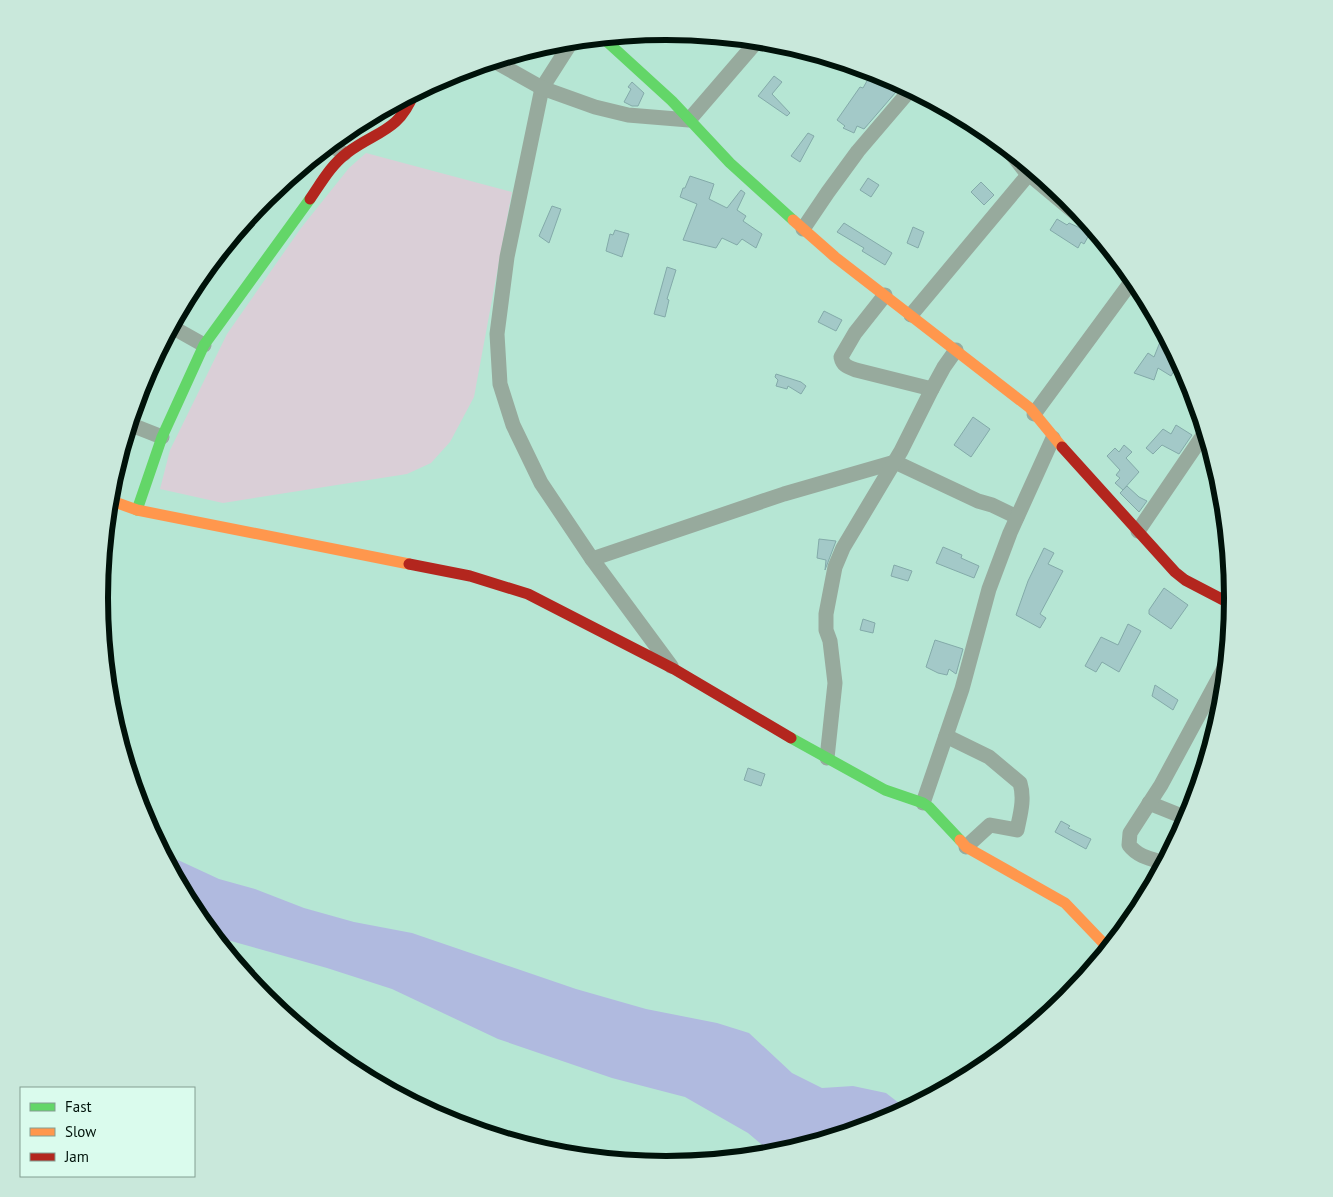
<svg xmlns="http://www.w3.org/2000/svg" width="1333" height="1197" viewBox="0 0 1333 1197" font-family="'PT Sans',sans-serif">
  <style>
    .green { fill: #dacfd7 }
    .water { fill: #b0badf }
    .building { fill: #a3c9c8; stroke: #83aaa9 }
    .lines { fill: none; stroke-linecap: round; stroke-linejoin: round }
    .street { stroke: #97aa9d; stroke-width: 15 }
    .fast { stroke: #63d668; stroke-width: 11 }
    .slow { stroke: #ff974d; stroke-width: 11 }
    .jam { stroke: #b3261e; stroke-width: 11 }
    .rim { fill: none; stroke: #00120a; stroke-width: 6 }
  </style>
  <rect width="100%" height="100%" fill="#b6e6d4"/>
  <path class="green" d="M366 153 512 192 474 397 450 442 431 463 407 474 223 503 160 489 170 450 227 334 301 228 349 168Z"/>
  <path class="water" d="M165 857 178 860 219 879 255 889 304 908 354 922 412 933 576 989 646 1009 717 1023 749 1033 792 1073 822 1088 853 1086 886 1093 908 1110 883 1123 774 1155 748 1133 685 1097 612 1078 498 1039 392 989 327 968 213 936 195 913Z"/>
  <g class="building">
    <path d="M872 72 887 81 889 77 902 85 864 129 857 126 854 133 843 128 845 126 837 120 860 87 863 88Z"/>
    <path d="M774 76 782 82 772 94 790 113 787 116 758 96Z"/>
    <path d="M632 82 644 93 638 106H632L624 102 631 89 628 87Z"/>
    <path d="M808 133 814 136 800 162 791 156Z"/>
    <path d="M690 176 714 184 709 199 727 208 741 190 745 193 737 210 746 216 743 221 762 234 756 248 742 239 737 245 722 238 716 248 683 240 697 204 680 197 683 188H685Z"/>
    <path d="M868 178 879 185 871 197 860 190Z"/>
    <path d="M981 182 994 195 984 205 971 192Z"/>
    <path d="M552 206 561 209 549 243 539 236Z"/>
    <path d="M1057 219 1067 225 1069 223 1078 227 1089 235 1084 244 1081 242 1078 248 1050 230Z"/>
    <path d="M844 223 892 253 885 265 862 251 864 248 837 232Z"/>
    <path d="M913 227 924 232 918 248 907 243Z"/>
    <path d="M615 230 629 234 622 257 606 251 610 234 613 235Z"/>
    <path d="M667 267 676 270 667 299 669 300 665 317 654 314Z"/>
    <path d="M824 311 842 320 836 331 818 322Z"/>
    <path d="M1164 332 1172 346 1167 358 1178 364 1171 376 1158 368 1154 380 1134 373 1148 353 1154 357Z"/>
    <path d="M776 374 801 382 806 386 801 394 788 386 787 389 776 386 778 380 775 377Z"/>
    <path d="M973 417 990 429 971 457 954 445Z"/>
    <path d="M1176 425 1192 435 1179 454 1162 445 1153 454 1146 448 1163 429 1171 434Z"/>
    <path d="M1124 445 1132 452 1126 458 1139 472 1123 490 1115 483 1120 478 1116 475 1120 470 1107 456 1115 448 1119 452Z"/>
    <path d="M1127 486 1139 497 1147 501 1139 512 1120 493Z"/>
    <path d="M819 539 836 541 825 570 826 560 817 558Z"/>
    <path d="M943 547 962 555 961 558 979 566 974 578 936 563Z"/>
    <path d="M1044 548 1054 553 1048 564 1063 571 1040 614 1046 618 1040 628 1016 615 1028 581Z"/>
    <path d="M894 565 912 571 908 581 891 576Z"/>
    <path d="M1164 588 1188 605 1171 629 1149 614V610Z"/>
    <path d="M863 619 875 623 873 633 860 630Z"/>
    <path d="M1128 624 1141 631 1119 672 1102 662 1096 672 1085 666 1101 637 1118 645Z"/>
    <path d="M935 640 963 649 956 674 949 669 947 675 938 673 926 667Z"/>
    <path d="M1155 685 1178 700 1173 710 1152 696Z"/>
    <path d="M748 768 765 774 761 786 744 780Z"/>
    <path d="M1061 821 1070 826 1068 828 1091 839 1086 849 1055 832Z"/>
  </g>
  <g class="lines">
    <g class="street">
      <path d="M572 41 542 88 507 257 497 334 500 384 513 425 541 483 592 559 671 666"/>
      <path d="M494 61 542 88 595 107 628 115 689 120 758 40"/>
      <path d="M330 144 344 154"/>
      <path d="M1007 148 1025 171 1091 226"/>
      <path d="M803 229 828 192 858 151 911 89"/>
      <path d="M885 295 855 333 841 357C843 366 848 367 856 370L932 389"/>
      <path d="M911 315 1033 169"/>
      <path d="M172 327 204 345"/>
      <path d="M1034 414 1134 278"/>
      <path d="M129 424 162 437"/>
      <path d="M1138 531 1206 431"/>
      <path d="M592 559 784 494 895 462 978 501 992 505 1017 517"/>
      <path d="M946 736 989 757 1020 783C1025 799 1020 815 1017 830L990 825 966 847"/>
      <path d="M827 758 835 683 830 641 826 630V614L835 567 843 548 901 451 932 389 944 367 956 350"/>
      <path d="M923 803 962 689 989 589 1010 533 1053 438"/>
      <path d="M1149 803 1189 819"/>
      <path d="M1165 863C1152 859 1138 857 1129 845L1130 833 1161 785 1228 661"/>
    </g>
    <g class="fast">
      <path d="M603 38 672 101 730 163 793 220"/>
      <path d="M137 510 162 437 204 345 310 199"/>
      <path d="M791 738 885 790 923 803 929 807 960 840"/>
    </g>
    <g class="slow">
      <path d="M793 220 835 257 1030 408 1062 447"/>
      <path d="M109 500 137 510 409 564"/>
      <path d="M960 840 966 847 1065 903 1109 949"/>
    </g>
    <g class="jam">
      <path d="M310 199C321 183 331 165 347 153 376 131 399 132 414 93"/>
      <path d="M1062 447 1175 572 1185 580 1233 605"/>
      <path d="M409 564 470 576 528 594 674 669 791 738"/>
    </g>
  </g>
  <path d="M0 0H1333V1197H0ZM108 598a558 558 0 1 1 1116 0a558 558 0 1 1-1116 0Z" fill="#c9e8db" fill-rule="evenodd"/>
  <path class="rim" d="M108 598a558 558 0 1 1 1116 0a558 558 0 1 1-1116 0Z"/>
  <rect x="20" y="1087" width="175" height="90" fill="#dafbed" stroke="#839e92"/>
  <rect x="30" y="1103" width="25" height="8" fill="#63d668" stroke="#839e92"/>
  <text x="65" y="1112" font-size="15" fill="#00120a">Fast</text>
  <rect x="30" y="1128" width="25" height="8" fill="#ff974d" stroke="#839e92"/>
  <text x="65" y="1137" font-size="15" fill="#00120a">Slow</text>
  <rect x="30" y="1153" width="25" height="8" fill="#b3261e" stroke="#839e92"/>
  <text x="65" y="1162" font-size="15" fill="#00120a">Jam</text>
</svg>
